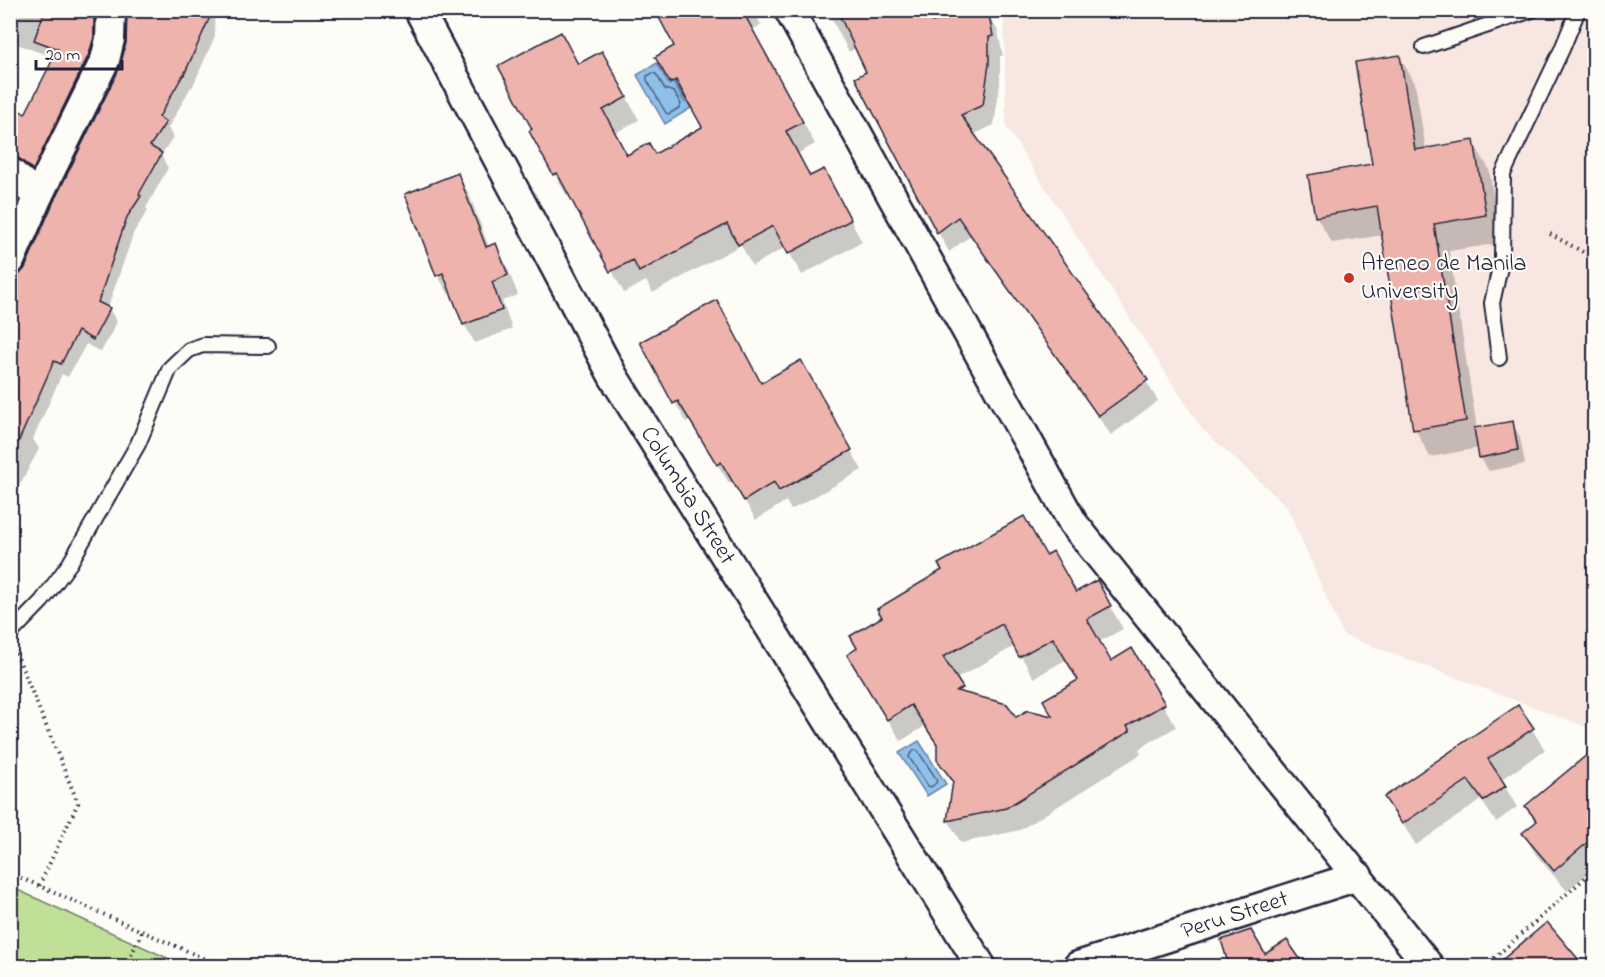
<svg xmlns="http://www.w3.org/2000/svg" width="1605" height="977" viewBox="0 0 1605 977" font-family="'Indie Flower',sans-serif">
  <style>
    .built { fill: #f8e6e0 }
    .green { fill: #c0e098; stroke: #71816a; stroke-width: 1.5 }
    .water { fill: #8fc0ea; stroke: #6381a4; stroke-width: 1.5 }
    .shadow { fill: #0003; fill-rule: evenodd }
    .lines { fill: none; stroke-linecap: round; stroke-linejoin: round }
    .shore { stroke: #4e6181; stroke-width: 1.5 }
    .building { fill: #eeb3ac; stroke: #22223b; stroke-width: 1.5; fill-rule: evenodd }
    .lane-casing { stroke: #22223b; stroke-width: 18 }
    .street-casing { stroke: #22223b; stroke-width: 33 }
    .path { stroke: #22223b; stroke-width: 4; stroke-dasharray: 1.5 4.5; stroke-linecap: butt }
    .lane { stroke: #fdfcf7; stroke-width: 14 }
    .street { stroke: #fdfcf7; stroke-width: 28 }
    .poi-dot { fill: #c8321e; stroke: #fdfcf7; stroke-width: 2 }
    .labels { text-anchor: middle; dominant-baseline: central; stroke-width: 4.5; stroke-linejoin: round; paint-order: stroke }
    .poi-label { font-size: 24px; fill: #22223b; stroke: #fdfcf7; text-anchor: start }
    .street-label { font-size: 24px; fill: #22223b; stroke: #fdfcf7 }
  </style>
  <rect width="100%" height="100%" fill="#fdfcf7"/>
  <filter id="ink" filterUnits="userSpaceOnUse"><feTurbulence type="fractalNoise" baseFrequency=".0167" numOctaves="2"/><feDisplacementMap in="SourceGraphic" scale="12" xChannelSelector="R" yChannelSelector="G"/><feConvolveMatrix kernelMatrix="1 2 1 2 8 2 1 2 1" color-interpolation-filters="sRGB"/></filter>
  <g filter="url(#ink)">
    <path class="built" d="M1000 11H1594V730L1343 635 1286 505 1202 429 1006 127 1004 22Z"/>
    <path class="green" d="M11 887 185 966H11Z"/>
    <g class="water">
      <path d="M657 63 669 85 675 82 691 108 665 124 637 75Z"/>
      <path d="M919 741 946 784 927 796 899 753Z"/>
    </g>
    <g class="shadow">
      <path d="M10 10H102L101 51 41 182 10 171V106L25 116 55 58 17 44 10 54Z"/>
      <path d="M212 10 214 14 215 36 192 88 191 87 168 128 173 137 161 155 168 168 146 208 148 210 134 232 108 307 117 322 101 352 86 344 68 377 62 374 33 439 39 449 10 503V337L21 275Z"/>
      <path d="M657 10H754L761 25 752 30 815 144 797 154 810 177 836 192 862 242 802 275 786 247 752 266 741 245 653 293 646 281 624 293 570 194 567 196 531 131 578 65 614 74 639 120 615 133 628 157 654 156 704 127 689 101 684 104 657 57 676 47Z"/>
      <path d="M827 10H927L933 23 986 11 998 31 1003 56H1000V85L994 125 973 135 1146 381 1158 401 1111 435 970 236 949 252 938 232 856 48 849 52Z"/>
      <path d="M1399 56 1415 83 1426 150 1473 142 1489 169 1501 243 1449 251 1477 429 1512 423 1520 437 1525 464 1489 471 1480 457 1479 448 1430 457 1415 429 1383 235 1332 243 1316 216 1374 165Z"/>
      <path d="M458 175 469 194 489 247 495 245 506 264 518 295 502 301 512 329 475 343 464 324 453 293 449 295 438 276 407 195Z"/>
      <path d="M10 196 17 202 25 215 10 249Z"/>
      <path d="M642 342 761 384 800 362 862 470 791 510 786 501 756 520 733 481 729 483 690 420 686 422Z"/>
      <path d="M1046 557 1076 594 1096 582 1123 629 1099 642 1111 663 1131 650 1176 727 1139 749 1141 754 1020 830 961 843 948 820 954 786 939 760 938 747 925 726 901 741 862 677ZM1015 646 1034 678 1067 659 1080 680 1055 718 1015 719 965 695 956 679Z"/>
      <path d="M1518 707 1545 750 1501 780 1517 807 1496 822 1481 800 1416 845 1386 797Z"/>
      <path d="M1594 751V868L1567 891 1536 855 1524 834 1537 823 1527 807Z"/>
      <path d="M1287 942 1303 966H1219L1229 960 1265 956Z"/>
      <path d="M1576 959 1580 966H1508L1504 960Z"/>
    </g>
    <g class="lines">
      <g class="shore">
        <path d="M653 73 656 74 665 89 674 92 681 104 680 107 669 114 666 113 647 80V76Z"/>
        <path d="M915 750 918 751 937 780 936 783 931 787 928 786 909 757 910 754Z"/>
      </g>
    </g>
    <g class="building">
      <path d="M45 10H94V37L89 54 33 170 20 159 10 156V104L25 114 58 49 34 40Z"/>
      <path d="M127 10H213L184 75H183L159 117 166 122 150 146 162 153 139 194 141 196 127 217 98 302 110 308 93 340 78 331 61 364 54 361 10 461V277L19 275 25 268 53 203 120 67 126 43Z"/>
      <path d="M655 10H742L803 122 786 131 810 176 824 169 851 220 788 254 773 226 738 245 727 224 639 272 633 260 610 272 557 173 553 175 529 131 532 129 498 66 561 32 578 64 602 51 627 97 603 110 627 155 649 143 655 154 702 127 676 80 670 83 655 57 674 46Z"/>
      <path d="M837 10H926L932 22 988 10 993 36 989 37V64L983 105 961 115 1148 380 1098 416 958 217 937 233 855 78 866 72Z"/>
      <path d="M1400 55 1415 150 1474 140 1486 215 1434 224 1466 421 1413 430 1377 206 1315 217 1308 175 1372 164 1355 62Z"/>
      <path d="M458 173 486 247 496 243 508 275 492 282 502 310 463 325 443 273 436 276 405 194Z"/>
      <path d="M717 300 761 383 801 360 852 450 779 491 774 482 744 501 721 462 717 465 678 401 673 404 640 342Z"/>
      <path d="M1513 421 1518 450 1479 458 1474 428Z"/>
      <path d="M1024 516 1046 555 1053 551 1076 592 1097 580 1111 606 1087 619 1111 661 1132 648 1165 704 1127 726 1130 731 1006 808 947 821 953 781 937 760V744L911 705 887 720 847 655 857 648 850 636 882 617 877 609 942 570 938 564ZM1002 624 1019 657 1053 638 1078 680 1043 700 1052 716 1028 710 1016 717 1007 704 957 691 963 688 943 657Z"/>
      <path d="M1518 705 1534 728 1488 759 1506 786 1483 801 1468 780 1402 824 1384 797Z"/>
      <path d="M1594 749V837L1554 871 1522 833 1537 821 1525 806Z"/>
      <path d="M1547 922 1584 966H1495Z"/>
      <path d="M1251 930 1265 954 1287 940 1305 966H1229L1221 940Z"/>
    </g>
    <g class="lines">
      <defs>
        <g id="lane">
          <path d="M1424 47 1532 10"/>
          <path d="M1499 358 1492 303 1502 258 1503 174 1562 49 1578 10"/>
          <path d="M10 634 42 601 70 563 138 444 170 368 189 350 203 345 268 346"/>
        </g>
        <g id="street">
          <path d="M419 10 613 376 981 966"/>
          <path d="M789 10 1073 523 1429 966"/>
          <path d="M10 172 38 196"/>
          <path d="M10 261 38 196 105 60 110 39 111 10"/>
          <path d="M1078 966 1358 876"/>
        </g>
      </defs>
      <use href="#lane" class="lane-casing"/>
      <use href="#street" class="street-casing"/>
      <g class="path">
        <path d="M1550 234 1594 258"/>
        <path d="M16 653 78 803 39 886"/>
        <path d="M10 873 221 966"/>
        <path d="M126 966 142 932"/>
        <path d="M1485 966 1594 870"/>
      </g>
      <use href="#lane" class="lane"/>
      <use href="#street" class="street"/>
    </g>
  </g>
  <circle class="poi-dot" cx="1349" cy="278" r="6"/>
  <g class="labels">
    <g class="poi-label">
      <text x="1361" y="264">Ateneo de Manila<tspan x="1361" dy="28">University</tspan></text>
    </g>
    <g class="street-label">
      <text transform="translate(687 496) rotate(58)">Columbia Street</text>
      <text transform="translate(1235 916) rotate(-18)">Peru Street</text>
    </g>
  </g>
  <rect width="1605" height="977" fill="none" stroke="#fdfcf7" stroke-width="36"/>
  <rect x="18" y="18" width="1569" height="941" fill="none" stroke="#22223b" stroke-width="2" filter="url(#ink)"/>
  <path d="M36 60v9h86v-9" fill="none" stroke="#22223b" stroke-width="3"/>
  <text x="45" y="60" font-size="18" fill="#22223b" stroke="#fdfcf7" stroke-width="4.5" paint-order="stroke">20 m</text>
</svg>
